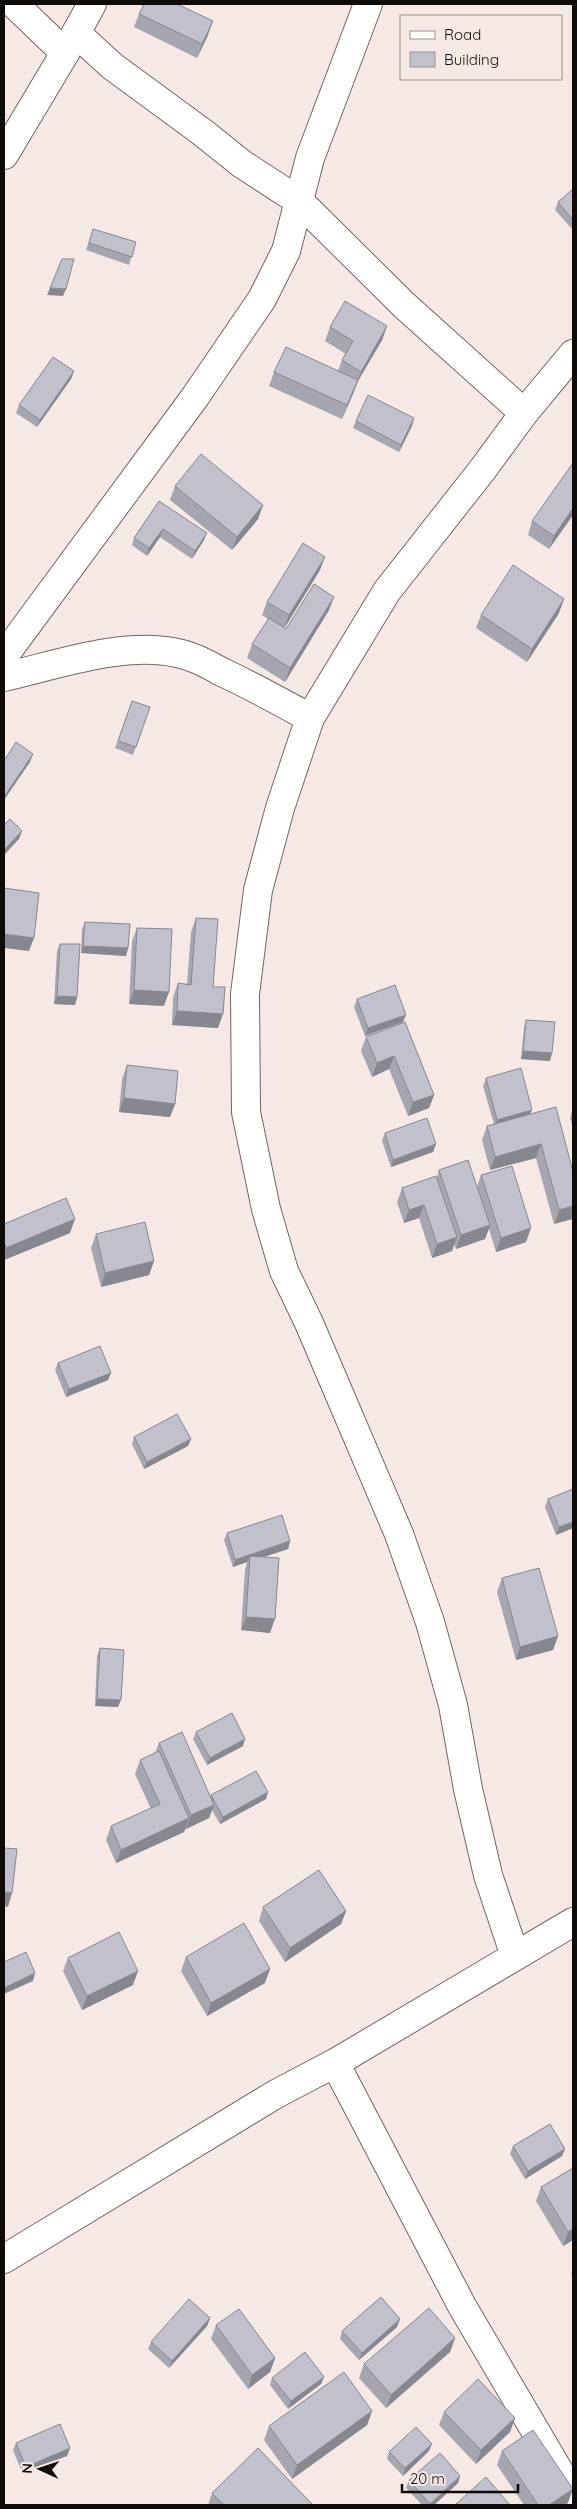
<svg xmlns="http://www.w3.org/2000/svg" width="577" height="2509" viewBox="0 0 577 2509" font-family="Quicksand,sans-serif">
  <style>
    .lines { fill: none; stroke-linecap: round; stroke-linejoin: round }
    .minor-casing { stroke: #716662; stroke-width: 30 }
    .major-casing { stroke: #716662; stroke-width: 30 }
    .minor { stroke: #fff; stroke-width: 28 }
    .major { stroke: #fff; stroke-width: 28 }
    .wall { fill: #a5a6af }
    .shaded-wall { fill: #86878f }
    .building { fill: #c0c1cc; stroke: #86878f }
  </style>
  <rect width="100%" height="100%" fill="#f6e9e5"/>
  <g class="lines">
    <defs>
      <g id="minor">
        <path d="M14 4 65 53"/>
        <path d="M76 33 112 66 202 132 242 164 299 201 404 305 524 413"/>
        <path d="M4 155 65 53 92 4"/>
        <path d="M4 656 195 397 262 299 286 251 310 158 368 4"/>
        <path d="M4 677C56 665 124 641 177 653 193 656 207 664 222 672 252 686 281 702 310 718"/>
        <path d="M515 1956 488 1875 468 1789 453 1705 430 1622 399 1534 309 1323 284 1271 266 1209 246 1112 245 994 258 890 280 808 310 718 387 591 483 469 524 413 573 354"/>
        <path d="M335 2063 462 2306 573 2495"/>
      </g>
      <path id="major" d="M4 2259 276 2094 335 2063 573 1922"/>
    </defs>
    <use href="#minor" class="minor-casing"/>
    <use href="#major" class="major-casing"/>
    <use href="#minor" class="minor"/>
    <use href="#major" class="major"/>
  </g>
  <g class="wall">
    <path d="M139 14 208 35 197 58 134 27Z"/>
    <path d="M573 189V230L555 210 558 202Z"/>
    <path d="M93 229 136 242 129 265 86 250Z"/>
    <path d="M387 326 382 340 358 381 353 394 342 419 269 386 274 372 338 371 342 360 346 354 325 341 330 327Z"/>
    <path d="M74 371 71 379 37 427 16 413 19 405Z"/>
    <path d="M356 421 412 426 399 452 353 428Z"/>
    <path d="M175 486 263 505 258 519 232 550 170 500Z"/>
    <path d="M159 501 204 540 192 559 160 537 147 556 132 545 134 538Z"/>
    <path d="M573 515 549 549 528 535 532 521Z"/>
    <path d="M320 570 284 628 286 629 329 610 285 682 247 658 252 644 268 619 262 615 267 602Z"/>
    <path d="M559 613 527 662 476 628 481 615Z"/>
    <path d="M132 701 150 707 133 755 115 748Z"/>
    <path d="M196 918 213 987 218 1028 172 1025 173 997 178 983 187 984 191 932Z"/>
    <path d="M85 922 128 948 126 956 81 953 82 929Z"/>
    <path d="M137 928 164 1006 129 1004 132 941Z"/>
    <path d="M60 944 77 997 75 1005 54 1004 57 951Z"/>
    <path d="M357 999 403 1022 365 1036 354 1007Z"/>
    <path d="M526 1020 550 1061 521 1059 524 1028Z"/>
    <path d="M405 1022 434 1095 429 1108 408 1116 389 1069 372 1077 361 1051 366 1037Z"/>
    <path d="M127 1065 175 1104 170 1117 119 1112 122 1079Z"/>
    <path d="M486 1078 530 1114 573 1172 554 1224 536 1158 490 1170 482 1140 487 1126 494 1124 483 1086Z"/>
    <path d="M573 1108V1128L570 1118Z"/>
    <path d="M385 1133 436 1144 433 1152 391 1167 382 1141Z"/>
    <path d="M439 1170 477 1187 481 1175 526 1242 496 1252 489 1229 485 1239 456 1249 454 1244 452 1251 432 1258 419 1218 404 1223 397 1202 402 1188 437 1177Z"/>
    <path d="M4 1224 70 1233 4 1260Z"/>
    <path d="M96 1234 154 1261 149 1275 101 1287 91 1248Z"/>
    <path d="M58 1363 108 1380 66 1397 55 1370Z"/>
    <path d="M134 1437 191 1439 188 1446 144 1469 132 1444Z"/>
    <path d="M573 1489V1528L556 1535 545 1507 548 1499Z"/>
    <path d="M227 1533 290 1541 288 1549 263 1557 270 1633 241 1630 245 1570 247 1562 233 1567 224 1540Z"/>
    <path d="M502 1578 558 1636 553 1650 516 1660 497 1592Z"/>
    <path d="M100 1648 118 1707 95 1706 97 1656Z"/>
    <path d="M196 1732 243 1746 207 1765 193 1739Z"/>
    <path d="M159 1743 211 1797V1795L266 1799 220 1824 212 1810 209 1818 186 1829V1828L184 1832 116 1863 106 1840 111 1826 151 1809 135 1774 140 1760 155 1753Z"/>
    <path d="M263 1907 346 1911 341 1924 285 1962 259 1921Z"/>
    <path d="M186 1957 265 1983 207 2016 181 1971Z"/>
    <path d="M68 1958 133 1985 82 2010 63 1971Z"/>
    <path d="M513 2146 562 2156 525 2179 510 2154Z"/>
    <path d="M573 2168V2240L563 2246 536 2201 541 2187Z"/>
    <path d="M573 2267V2276L571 2274Z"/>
    <path d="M210 2318 207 2326 169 2368 148 2349 151 2342Z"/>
    <path d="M216 2325 275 2358 270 2372 248 2389 211 2339Z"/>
    <path d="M397 2327 359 2360 340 2339 342 2331Z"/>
    <path d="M455 2338 450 2352 386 2408 359 2378 364 2364Z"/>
    <path d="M324 2377 321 2384 288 2409 270 2385 272 2378Z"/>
    <path d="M372 2411 367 2425 292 2479 264 2440 269 2426Z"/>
    <path d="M444 2412 515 2418 510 2432 476 2464 439 2425Z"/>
    <path d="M16 2443 70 2448 67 2456 23 2474 13 2450Z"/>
    <path d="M429 2451 403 2476 387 2459 389 2452Z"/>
    <path d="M502 2451 568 2503 564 2505H524L497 2465Z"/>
    <path d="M460 2476 458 2483 434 2505H422L406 2488 409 2480Z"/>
    <path d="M212 2493 313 2505H208Z"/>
  </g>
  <g class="shaded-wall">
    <path d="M213 21 208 35 197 58 202 44Z"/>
    <path d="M50 288 66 289 63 296 47 295Z"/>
    <path d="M387 326 382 340 358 381 353 394 342 419 361 372Z"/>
    <path d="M74 371 71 379 37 427 40 420Z"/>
    <path d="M414 418 412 426 399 452 401 445Z"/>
    <path d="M263 505 258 519 232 550 237 537Z"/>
    <path d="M573 508V515L549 549 554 536Z"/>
    <path d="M163 529 160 537 147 556 149 548Z"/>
    <path d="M207 533 204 540 192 559 195 551Z"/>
    <path d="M325 557 320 570 284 629 289 615Z"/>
    <path d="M334 597 329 610 285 682 290 668Z"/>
    <path d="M564 599 559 613 527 662 532 649Z"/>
    <path d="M33 754 30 762 4 800V797Z"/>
    <path d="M22 831 19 839 4 855V850Z"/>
    <path d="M4 934 34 938 29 951 4 948Z"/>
    <path d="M83 946 128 948 126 956 81 953Z"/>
    <path d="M134 990 169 992 164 1006 129 1004Z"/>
    <path d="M57 996 77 997 75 1005 54 1004Z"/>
    <path d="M177 1011 223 1014 218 1028 172 1025Z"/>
    <path d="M406 1015 403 1022 365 1036 368 1028Z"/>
    <path d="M523 1051 552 1053 550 1061 521 1059Z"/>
    <path d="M394 1056 389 1069 372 1077 377 1063Z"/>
    <path d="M434 1095 429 1108 408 1116 413 1102Z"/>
    <path d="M124 1098 175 1104 170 1117 119 1112Z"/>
    <path d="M532 1110 529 1117 495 1127 497 1120Z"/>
    <path d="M436 1144 433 1152 391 1167 393 1160Z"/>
    <path d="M541 1144 536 1158 490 1170 495 1157Z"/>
    <path d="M424 1205 419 1218 404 1223 409 1210Z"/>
    <path d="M573 1206V1219L554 1224 559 1210Z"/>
    <path d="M75 1219 70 1233 4 1260V1255L6 1248Z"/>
    <path d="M490 1225 485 1239 456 1249 461 1235Z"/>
    <path d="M531 1228 526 1242 496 1252 501 1238Z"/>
    <path d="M457 1237 452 1251 432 1258 437 1244Z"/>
    <path d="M154 1261 149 1275 101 1287 105 1273Z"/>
    <path d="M111 1373 108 1380 66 1397 69 1389Z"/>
    <path d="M191 1439 188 1446 144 1469 147 1462Z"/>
    <path d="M573 1522V1528L556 1535 559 1527Z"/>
    <path d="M290 1541 288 1549 249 1562 250 1556 247 1562 233 1567 235 1560Z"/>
    <path d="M246 1617 275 1619 270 1633 241 1630Z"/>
    <path d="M558 1636 553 1650 516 1660 520 1647Z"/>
    <path d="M97 1699 121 1700 118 1707 95 1706Z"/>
    <path d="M245 1739 243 1746 207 1765 210 1758Z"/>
    <path d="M268 1792 266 1799 220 1824 223 1817Z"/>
    <path d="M214 1805 209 1818 186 1829 191 1815Z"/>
    <path d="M189 1818 184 1832 116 1863 121 1850Z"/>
    <path d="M4 1892 12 1893 8 1907 4 1906Z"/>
    <path d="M346 1911 341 1924 285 1962 290 1948Z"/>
    <path d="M270 1969 265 1983 207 2016 211 2003Z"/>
    <path d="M138 1971 133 1985 82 2010 87 1996Z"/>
    <path d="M35 1973 33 1981 4 1994V1988Z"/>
    <path d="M565 2149 562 2156 525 2179 528 2171Z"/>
    <path d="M573 2229V2240L563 2246 568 2232Z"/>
    <path d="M210 2318 207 2326 169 2368 172 2361Z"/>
    <path d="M400 2319 397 2327 359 2360 362 2353Z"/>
    <path d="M455 2338 450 2352 386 2408 391 2395Z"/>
    <path d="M275 2358 270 2372 248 2389 252 2375Z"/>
    <path d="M324 2377 321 2384 288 2409 291 2401Z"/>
    <path d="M372 2411 367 2425 292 2479 297 2465Z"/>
    <path d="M515 2418 510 2432 476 2464 481 2450Z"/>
    <path d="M432 2444 429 2451 403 2476 405 2468Z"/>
    <path d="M70 2448 67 2456 23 2474 26 2467Z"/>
    <path d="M460 2476 458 2483 434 2505H430Z"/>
    <path d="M573 2489 568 2503 564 2505H549Z"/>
  </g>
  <g class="building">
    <path d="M144 4H177L213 21 202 44 139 14Z"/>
    <path d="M573 189V220L558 202Z"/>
    <path d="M93 229 136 242 132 257 89 243Z"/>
    <path d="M62 259H74L66 289 50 288Z"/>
    <path d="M345 301 387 326 361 372 342 360 353 341 330 327Z"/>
    <path d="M286 347 358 380 347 405 274 372Z"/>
    <path d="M53 357 74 371 40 420 19 405Z"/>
    <path d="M368 395 414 418 401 445 356 421Z"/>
    <path d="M201 454 263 505 237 537 175 486Z"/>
    <path d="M573 463V508L554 536 532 521Z"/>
    <path d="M159 501 207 533 195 551 163 529 149 548 134 538Z"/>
    <path d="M303 543 325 557 289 615 267 602Z"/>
    <path d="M513 565 564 599 532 649 481 615Z"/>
    <path d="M314 584 334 597 290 668 252 644 269 618 286 629Z"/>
    <path d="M132 701 150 707 136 747 118 741Z"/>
    <path d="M16 742 33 754 4 797V761Z"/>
    <path d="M10 819 22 831 4 850V825Z"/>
    <path d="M4 888 39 893 34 938 4 934Z"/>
    <path d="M196 918 218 919 213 987H225L223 1014 177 1011 178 983 191 985Z"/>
    <path d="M85 922 130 924 128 948 83 946Z"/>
    <path d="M137 928 172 929 169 992 134 990Z"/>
    <path d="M60 944H80L77 997 57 996Z"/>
    <path d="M395 985 406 1015 368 1028 357 999Z"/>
    <path d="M526 1020 555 1022 552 1053 523 1051Z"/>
    <path d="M405 1022 434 1095 413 1102 394 1056 377 1063 366 1037Z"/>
    <path d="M127 1065 178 1071 175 1104 124 1098Z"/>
    <path d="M521 1068 532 1110 497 1120 486 1078Z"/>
    <path d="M556 1107 573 1172V1206L559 1210 541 1144 495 1157 487 1126Z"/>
    <path d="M427 1118 436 1144 393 1160 385 1133Z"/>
    <path d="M468 1160 490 1225 461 1235 439 1170Z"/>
    <path d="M512 1166 531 1228 501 1238 481 1175Z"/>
    <path d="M436 1176 457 1237 437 1244 424 1205 409 1210 402 1188Z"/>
    <path d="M66 1198 75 1219 6 1248 4 1241V1224Z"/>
    <path d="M145 1222 154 1261 105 1273 96 1234Z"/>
    <path d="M100 1346 111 1373 69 1389 58 1363Z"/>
    <path d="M177 1414 191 1439 147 1462 134 1437Z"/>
    <path d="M573 1489V1522L559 1527 548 1499Z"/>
    <path d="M282 1515 290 1541 235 1560 227 1533Z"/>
    <path d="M250 1556 279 1558 275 1619 246 1617Z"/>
    <path d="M539 1568 558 1636 520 1647 502 1578Z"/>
    <path d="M100 1648 124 1650 121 1700 97 1699Z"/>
    <path d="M232 1713 245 1739 210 1758 196 1732Z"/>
    <path d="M182 1732 214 1805 191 1815 159 1743Z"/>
    <path d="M159 1751 189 1818 121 1850 111 1826 160 1804 140 1760Z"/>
    <path d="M256 1771 268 1792 223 1817 211 1795Z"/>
    <path d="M4 1848 17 1849 12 1893 4 1892Z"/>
    <path d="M319 1870 346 1911 290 1948 263 1907Z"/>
    <path d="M244 1923 270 1969 211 2003 186 1957Z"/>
    <path d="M119 1932 138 1971 87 1996 68 1958Z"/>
    <path d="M26 1952 35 1973 4 1988V1962Z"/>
    <path d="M550 2124 565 2149 528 2171 513 2146Z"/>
    <path d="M573 2168V2229L568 2232 541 2187Z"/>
    <path d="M381 2297 400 2319 362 2353 342 2331Z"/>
    <path d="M189 2299 210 2318 172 2361 151 2342Z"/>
    <path d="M429 2308 455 2338 391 2395 364 2364Z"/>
    <path d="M239 2309 275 2358 252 2375 216 2325Z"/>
    <path d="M305 2352 324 2377 291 2401 272 2378Z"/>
    <path d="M344 2372 372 2411 297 2465 269 2426Z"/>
    <path d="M478 2379 515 2418 481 2450 444 2412Z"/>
    <path d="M60 2424 70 2448 26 2467 16 2443Z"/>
    <path d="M416 2427 432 2444 405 2468 389 2452Z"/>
    <path d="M533 2430 573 2489 549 2505H538L502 2451Z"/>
    <path d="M258 2448 313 2505H224L212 2493Z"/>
    <path d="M440 2453 460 2476 430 2504 409 2480Z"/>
    <path d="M486 2477 510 2505H457L456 2504Z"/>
  </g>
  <rect width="577" height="2509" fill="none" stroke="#0f0b09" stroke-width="10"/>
  <rect x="400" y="15" width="162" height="65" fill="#f6e9e5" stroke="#9a908d"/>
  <rect x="410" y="31" width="25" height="8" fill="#ffffff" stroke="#9a908d"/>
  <text x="444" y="40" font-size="15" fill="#0f0b09">Road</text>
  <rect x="410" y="52" width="25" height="15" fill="#c0c1cc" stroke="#9a908d"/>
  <text x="444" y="65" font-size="15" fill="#0f0b09">Building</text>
  <g transform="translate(40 2469) rotate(273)" stroke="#f6e9e5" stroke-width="4" paint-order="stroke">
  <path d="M0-4L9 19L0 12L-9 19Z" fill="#0f0b09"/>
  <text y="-8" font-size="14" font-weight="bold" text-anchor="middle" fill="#0f0b09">N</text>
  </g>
  <path d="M402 2484v8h116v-8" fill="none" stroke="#0f0b09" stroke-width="2.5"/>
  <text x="410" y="2484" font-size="15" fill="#0f0b09" stroke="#f6e9e5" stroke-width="4" paint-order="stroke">20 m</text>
</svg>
